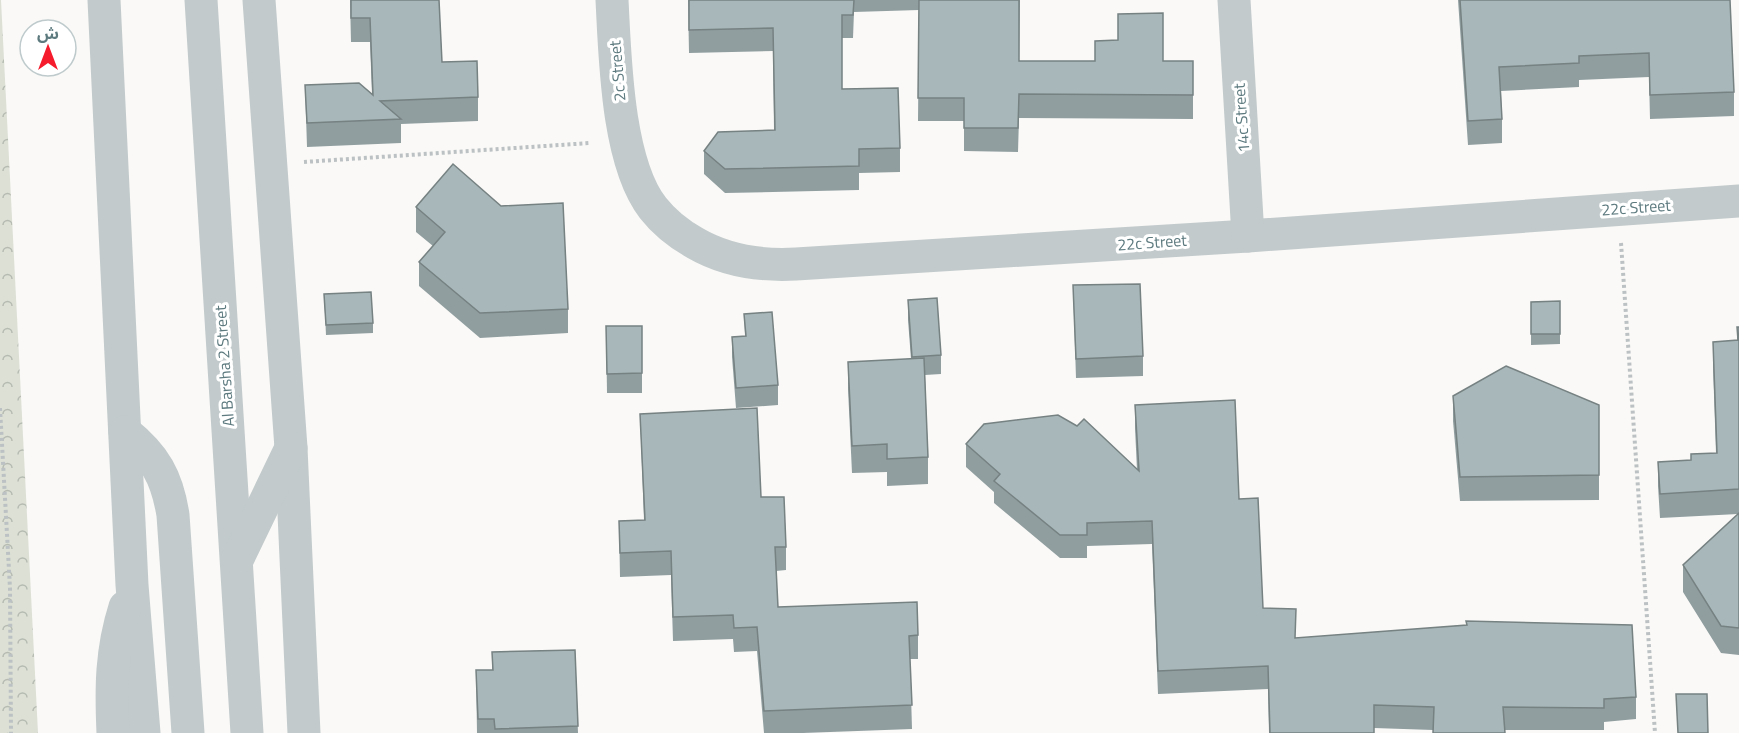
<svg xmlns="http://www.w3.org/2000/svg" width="1739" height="733" viewBox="0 0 1739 733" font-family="'Titillium Web','Noto Sans Arabic',sans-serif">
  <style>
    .forest { fill: url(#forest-crowns) }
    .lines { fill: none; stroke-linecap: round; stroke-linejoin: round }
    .path { stroke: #bcc2c3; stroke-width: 4; stroke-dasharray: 3 3; stroke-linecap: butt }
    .minor { stroke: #c2cacb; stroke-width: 33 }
    .tertiary { stroke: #c2cacb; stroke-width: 33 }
    .wall { fill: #909ea0 }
    .building { fill: #a8b8ba; stroke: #768182; stroke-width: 1.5 }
    .labels { text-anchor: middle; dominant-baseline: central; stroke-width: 6; stroke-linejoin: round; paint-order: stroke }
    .street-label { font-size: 16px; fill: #5d7a7f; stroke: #fff }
  </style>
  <defs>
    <pattern id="forest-crowns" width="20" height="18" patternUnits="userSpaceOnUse" patternTransform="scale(1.5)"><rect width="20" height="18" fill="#dce0d5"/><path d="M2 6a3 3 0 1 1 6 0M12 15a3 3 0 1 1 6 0" fill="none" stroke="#b6bbb2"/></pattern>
  </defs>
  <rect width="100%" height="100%" fill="#faf9f7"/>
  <path class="forest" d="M0 0H1L38 733H0Z"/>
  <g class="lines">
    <g class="path">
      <path d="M304 162 590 143"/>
      <path d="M1621 243 1655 733"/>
      <path d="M0 408 10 588 11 733"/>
    </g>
    <g class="minor">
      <path d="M259 0 291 448 304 733"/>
      <path d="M612 0C615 57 617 162 653 208 664 222 679 234 695 243 726 261 760 266 796 264L1248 236 1739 201"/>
      <path d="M1234 0 1248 236"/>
    </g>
    <g class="tertiary">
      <path d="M104 0 132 585 144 733"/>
      <path d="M201 0 247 733"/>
      <path d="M125 432C155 456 167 477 173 515L188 733"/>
      <path d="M238 558 291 448"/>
      <path d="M113 733C111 688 111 651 125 607"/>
    </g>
  </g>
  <g class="wall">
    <path d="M350 0H439L442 62 478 97V121L401 124V143L307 147 305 85 372 94 370 42H351Z"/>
    <path d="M688 0H1020L1019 61H1095L1118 40V14L1163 61H1193V119L1019 118 1018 152 964 151V121H918L919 10 854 12 853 38H842V89L900 148V172L859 173V190L725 193 704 174V151L774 130 773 51 689 53Z"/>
    <path d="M1458 0H1730L1734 92V116L1650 119 1649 77 1579 80V87L1501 91 1502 119V143L1468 145Z"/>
    <path d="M416 207 568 309V333L480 338 419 286V262L433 246 416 232Z"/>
    <path d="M1073 285 1143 356V376L1076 378Z"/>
    <path d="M324 294 373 323V333L326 335Z"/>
    <path d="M908 300 941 355V374L925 375 928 457V484L887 486V472L852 473 848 389V362L911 359 908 320Z"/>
    <path d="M1560 301V344L1531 345V302Z"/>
    <path d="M744 314 778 385V405L736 408 732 357V337L745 336Z"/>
    <path d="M606 326H642V393H607Z"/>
    <path d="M1737 327H1739V655L1721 653 1683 592V565L1738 514 1660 518 1658 486V462L1691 460 1716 453 1713 366V342L1737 341Z"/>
    <path d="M1453 396 1599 405V500L1460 501 1453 421Z"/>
    <path d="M1135 405 1239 499 1263 608 1296 638 1636 697V719L1604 722V730H1433L1374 728V733H1269L1268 689 1158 694 1152 544 1087 546V558H1060L994 503V492L966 467V444L1137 470 1135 428Z"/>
    <path d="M640 414 761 497 786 547V570L776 571 778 607 918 635V659H910L912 729 803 733H764L757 651 734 652 733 639 673 641 671 575 620 577 619 521 644 520Z"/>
    <path d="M575 650 578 733H477L476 670H492V652Z"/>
  </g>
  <g class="building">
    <path d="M351 0H439L442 62 477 61 478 97 380 101 401 119 307 123 305 85 359 83 373 95 370 18H351Z"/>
    <path d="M689 0H854L853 15H842V89L898 88 900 148 859 149V166L725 169 704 151 718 132 775 130 773 28 689 30Z"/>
    <path d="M919 0H1019V61H1095V41L1118 40V14L1163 13V61H1193V95L1019 94 1018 128H964V98H918Z"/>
    <path d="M1460 0H1730L1734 92 1650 95 1649 53 1579 56V63L1499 67 1502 119 1468 121Z"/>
    <path d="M453 164 501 206 563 203 568 309 480 313 419 262 445 232 416 207Z"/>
    <path d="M1140 284 1143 356 1076 359 1073 285Z"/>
    <path d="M371 292 373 323 326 325 324 294Z"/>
    <path d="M937 298 941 355 912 357 908 300Z"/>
    <path d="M1560 301V334H1531V302Z"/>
    <path d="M772 312 778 385 736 388 732 337 746 336 744 314Z"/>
    <path d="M606 326H642V373L607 374Z"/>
    <path d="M1737 327H1739V489L1660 494 1658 462 1691 460V454L1717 453 1713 342 1738 340Z"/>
    <path d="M924 358 928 457 887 459V444L852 446 848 362Z"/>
    <path d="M1506 366 1599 405V475L1460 477 1453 396Z"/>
    <path d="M1235 400 1239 499 1258 498 1263 608 1296 609 1295 638 1467 625 1466 621 1632 625 1636 697 1604 699V708L1503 707 1505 733H1433L1434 707 1374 705V733H1270L1268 666 1158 671 1152 521 1087 523V535H1060L994 481 1000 474 966 444 984 424 1058 415 1077 426 1084 419 1139 471 1135 405Z"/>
    <path d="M757 408 761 497H784L786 547H775L778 607 917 602 918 635 909 636 912 705 764 711 757 627 734 628 733 615 673 617 671 551 620 553 619 521 645 520 640 414Z"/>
    <path d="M1739 513V628L1721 626 1683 565Z"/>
    <path d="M575 650 578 726 495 729 494 719H478L476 670H493L492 652Z"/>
    <path d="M1676 694H1707L1708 733H1678Z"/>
  </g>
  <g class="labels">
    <g class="street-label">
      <text transform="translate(617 71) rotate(-95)">2c Street</text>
      <text transform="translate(1241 118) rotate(-94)">14c Street</text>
      <text transform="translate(1636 207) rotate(-4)">22c Street</text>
      <text transform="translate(1152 242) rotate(-4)">22c Street</text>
      <text transform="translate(224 366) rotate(-94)">Al Barsha 2 Street</text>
    </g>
  </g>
  <g transform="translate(48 48)"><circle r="28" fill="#ffffff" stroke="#becacc" stroke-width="1.5"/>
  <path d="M0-4.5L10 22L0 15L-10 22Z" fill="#f51b2d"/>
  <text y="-9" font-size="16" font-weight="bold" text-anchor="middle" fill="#5d7a7f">ش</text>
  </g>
</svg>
